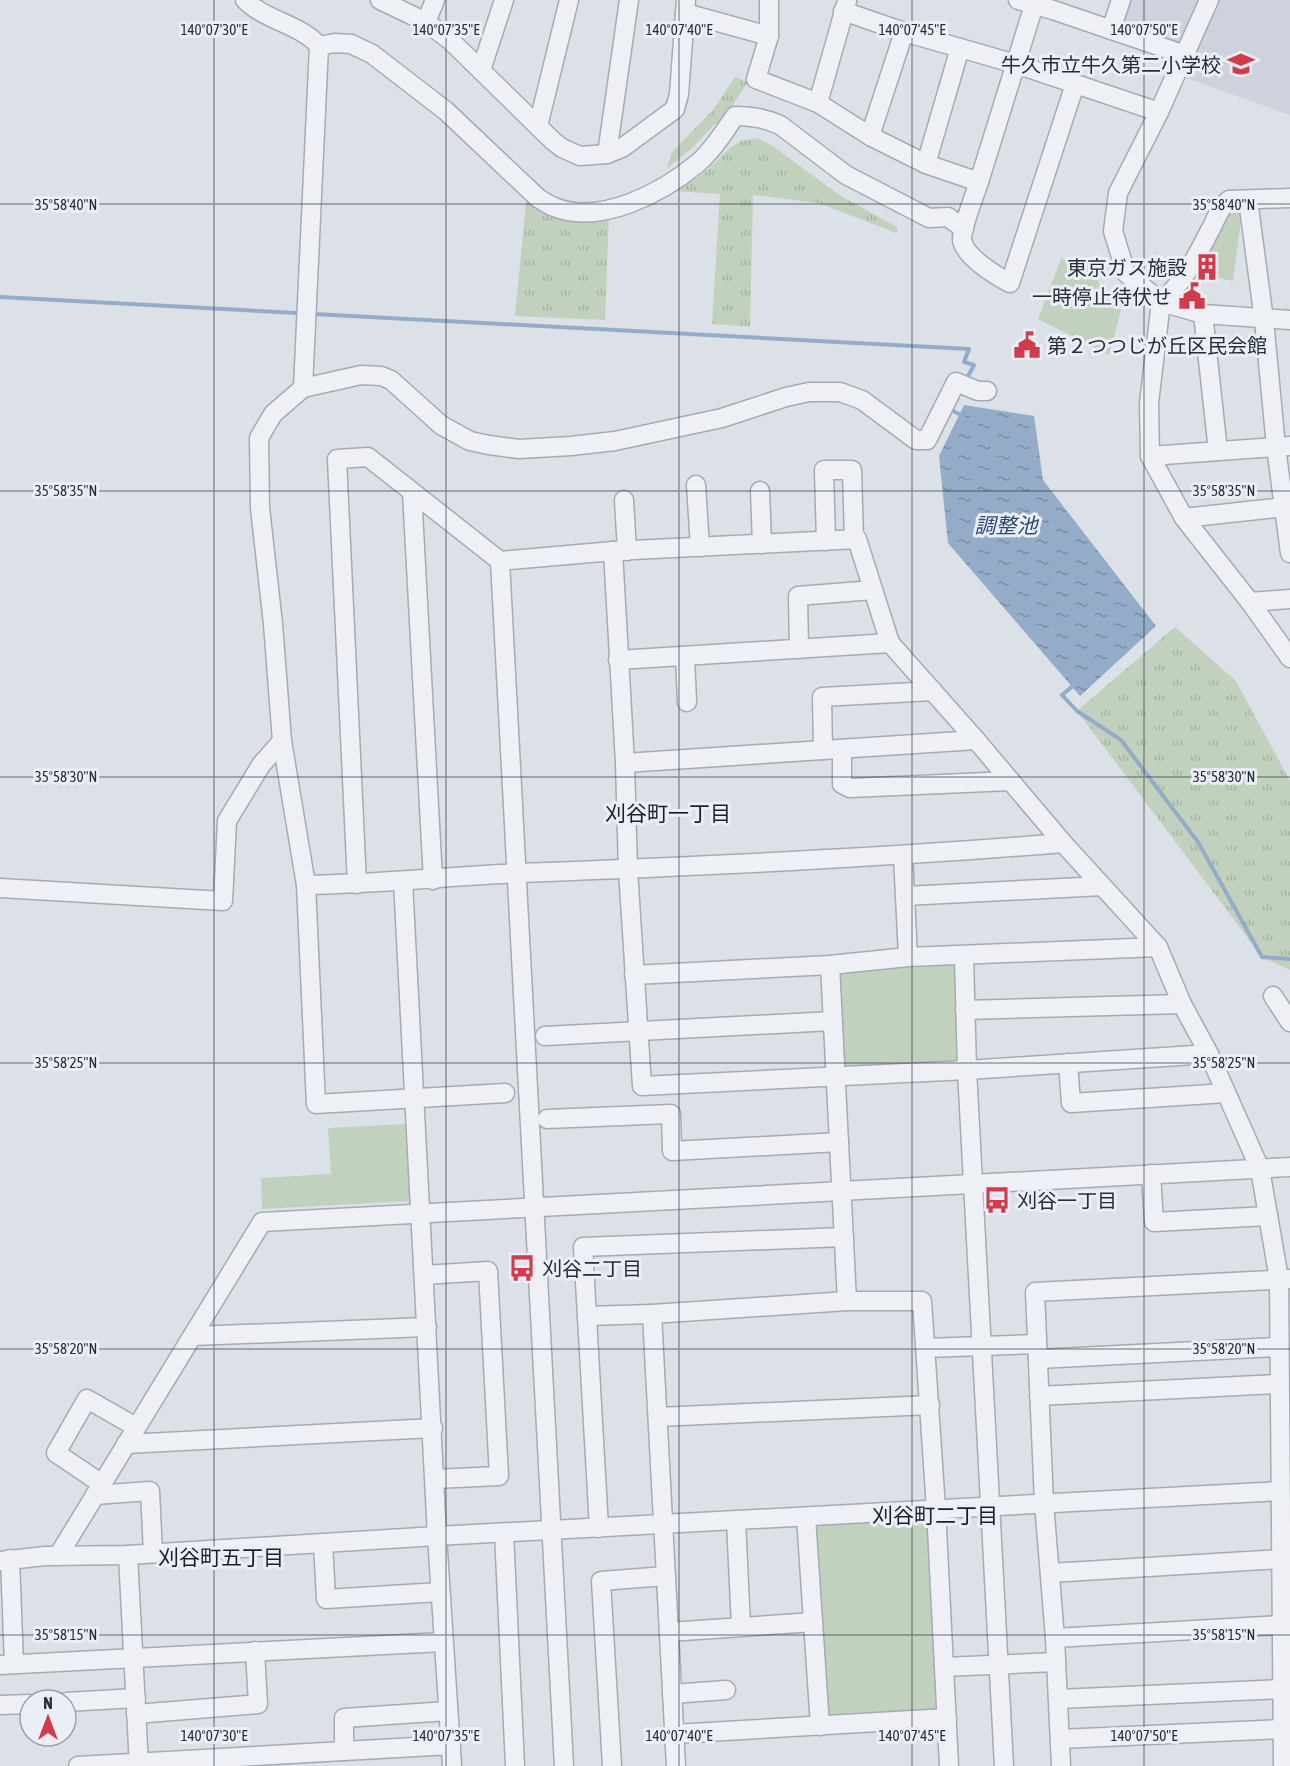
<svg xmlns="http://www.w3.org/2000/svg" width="1290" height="1766" viewBox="0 0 1290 1766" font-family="'Asap Condensed','Noto Sans JP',sans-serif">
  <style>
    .built { fill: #ced2dc }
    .grass { fill: url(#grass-tufts) }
    .park { fill: #c1d1bd }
    .water { fill: url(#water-ripples) }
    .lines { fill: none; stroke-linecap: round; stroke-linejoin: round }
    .stream { stroke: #95acc8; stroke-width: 4 }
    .minor-casing { stroke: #a5aab4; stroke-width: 21 }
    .minor { stroke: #eef0f5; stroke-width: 18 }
    .ticks { fill: none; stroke: #252d3d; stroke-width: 1.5; stroke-opacity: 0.45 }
    .labels { text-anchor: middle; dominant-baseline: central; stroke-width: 6; stroke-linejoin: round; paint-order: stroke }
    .poi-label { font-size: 20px; fill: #252d3d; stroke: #ebeef4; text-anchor: end }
    .water-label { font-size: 21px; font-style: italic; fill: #2f4a72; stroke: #ebeef4 }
    .neighbourhood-label { font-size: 21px; fill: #181e2d; stroke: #ebeef4 }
    .ticks-label { font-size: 15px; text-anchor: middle; fill: #252d3d; stroke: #ebeef4; stroke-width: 6; stroke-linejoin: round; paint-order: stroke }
  </style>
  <defs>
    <pattern id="grass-tufts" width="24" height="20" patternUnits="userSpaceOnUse" patternTransform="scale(1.5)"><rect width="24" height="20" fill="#c1d1bd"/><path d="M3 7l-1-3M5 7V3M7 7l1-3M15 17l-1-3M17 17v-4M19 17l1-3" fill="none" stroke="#a6b4a3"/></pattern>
    <pattern id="water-ripples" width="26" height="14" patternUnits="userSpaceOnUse" patternTransform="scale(1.5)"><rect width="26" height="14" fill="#95acc8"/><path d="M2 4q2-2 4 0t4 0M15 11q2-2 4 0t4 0" fill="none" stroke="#798ca4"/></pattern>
  </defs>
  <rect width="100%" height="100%" fill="#dce0e7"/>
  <path class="built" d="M1129 0H1290V115L1186 78 1196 50 1120 26Z"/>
  <g class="grass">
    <path d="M735 77 748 82 719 126 715 124 691 149 666 169 672 152 713 110Z"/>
    <path d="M757 138 773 146 839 195 897 227V233L818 203 753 195 750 327 712 324 720 194 674 191C685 184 700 177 710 168 727 152 732 140 757 138Z"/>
    <path d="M530 200 609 213 605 320 515 316 526 203Z"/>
    <path d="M1175 627 1236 681 1290 781V970L1262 957 1077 711Z"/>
  </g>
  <g class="park">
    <path d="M1243 205 1233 281 1206 275 1216 231 1229 206Z"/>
    <path d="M1061 259 1090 260 1104 296 1121 310 1109 355 1038 319Z"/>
    <path d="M955 965 961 1064 841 1071 835 972Z"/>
    <path d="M405 1124 410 1201 262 1209 261 1178 331 1174 328 1128Z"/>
    <path d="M927 1518 939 1711 827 1719 814 1524Z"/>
  </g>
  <path class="water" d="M964 405 1034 416 1043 480 1156 626 1080 696 948 543 939 456Z"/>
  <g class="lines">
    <g class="stream">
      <path d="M0 297 297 313"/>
      <path d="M314 314 969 349 964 362 974 365 966 380"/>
      <path d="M952 408 951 410 963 416"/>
      <path d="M1074 685 1062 695 1077 711 1121 740 1198 842 1262 957 1290 959"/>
    </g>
    <defs>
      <g id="minor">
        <path d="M245 0C266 21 300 24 319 46L303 388"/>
        <path d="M380 0 426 22 451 41 553 141 562 148 580 156 607 154 622 148 675 109 679 94 686 0"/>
        <path d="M769 0V36L756 79 818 103 870 136 926 164 979 182C975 194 961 230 962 240 965 257 996 276 1010 283L1075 84"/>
        <path d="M1018 0 1053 10 1185 55"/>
        <path d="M1209 0 1159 112 1118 193 1113 231 1126 273 1161 302 1203 314 1290 320"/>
        <path d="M843 11 904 32 1016 64 1159 112"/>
        <path d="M685 13 769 36"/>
        <path d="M426 22 435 0"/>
        <path d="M1111 30 1121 0"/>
        <path d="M319 46 335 43 351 44 372 54 446 111 538 198C543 201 549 205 554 207 601 226 663 192 698 163 713 150 724 132 735 116 752 116 765 118 780 125L846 175 929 218 948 217 964 229"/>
        <path d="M481 70 504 0"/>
        <path d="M818 103 847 1"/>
        <path d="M538 126 569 0"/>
        <path d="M870 136 904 32"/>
        <path d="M607 154 629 0"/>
        <path d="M926 164 960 48"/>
        <path d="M979 182 1034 5"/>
        <path d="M1290 198 1229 200C1218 208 1216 221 1209 232 1196 258 1183 283 1161 302L1149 403 1150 456 1184 518 1250 602 1290 658"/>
        <path d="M1248 200 1264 320 1276 447 1290 553"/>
        <path d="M1203 314 1218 451"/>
        <path d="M1150 456 1290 446"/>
        <path d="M696 485 700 547"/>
        <path d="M760 491 762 544"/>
        <path d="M412 492 433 880"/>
        <path d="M624 500 627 551"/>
        <path d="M1184 518 1285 507"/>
        <path d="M826 541 824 470H852L854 539"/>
        <path d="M613 551 625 763 628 870 642 1086 967 1070 1209 1054"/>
        <path d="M500 561 564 1766"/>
        <path d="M1250 602 1290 599"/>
        <path d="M799 649 798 596 873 590"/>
        <path d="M685 656 687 702"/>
        <path d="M618 660 890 643"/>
        <path d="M842 749V784L850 788 1010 781"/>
        <path d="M823 750 822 697 933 691"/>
        <path d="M625 763 976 740"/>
        <path d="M903 856 908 957"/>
        <path d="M403 881 437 1536 452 1766"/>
        <path d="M357 884 337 459 368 457 500 561 613 551 857 539 890 643 976 740 1063 843 1158 947 1182 1004 1209 1054 1260 1169 1279 1279 1283 1766"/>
        <path d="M306 885C377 884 448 876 519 873 701 866 882 858 1063 843"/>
        <path d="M0 888 223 901 227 821 261 765 282 741"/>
        <path d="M905 896 1102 886"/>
        <path d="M964 956 967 1070 1004 1766"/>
        <path d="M830 965 847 1301"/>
        <path d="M634 975 830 965 908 957 1158 947"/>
        <path d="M1273 996 1290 1022"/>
        <path d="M965 1010 1182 1004"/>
        <path d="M545 1036 832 1021"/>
        <path d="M1068 1063 1071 1103 1226 1093"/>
        <path d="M505 1093 316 1104 306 885 282 741 273 624 260 508 259 438 273 414 303 388 361 375 381 376 391 380 441 425 470 441 489 445 519 449 571 446 615 441 722 418 786 397 809 392H840L862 400 916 440H927L956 382 978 391H987"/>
        <path d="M547 1119 671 1114 672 1151 839 1142"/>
        <path d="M1151 1174 1154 1222 1268 1216"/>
        <path d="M424 1275 488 1271 499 1476 435 1479"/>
        <path d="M587 1316 652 1314"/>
        <path d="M193 1336 427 1327"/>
        <path d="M926 1348 1037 1344"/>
        <path d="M1038 1359 1279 1347"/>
        <path d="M1039 1396 1279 1384"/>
        <path d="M658 1417 930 1405"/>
        <path d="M126 1444 433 1428"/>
        <path d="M102 1484 56 1453 87 1399 136 1427"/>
        <path d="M95 1495 150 1491 153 1553"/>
        <path d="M806 1517 820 1726"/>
        <path d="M736 1521 741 1626"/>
        <path d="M599 1528 583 1247 844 1237"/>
        <path d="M504 1533 515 1766"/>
        <path d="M323 1543 326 1599 440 1592"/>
        <path d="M128 1555 139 1766"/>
        <path d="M58 1556 262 1222 1290 1167"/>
        <path d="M10 1559 14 1664"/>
        <path d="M0 1561 45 1556 128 1555 437 1536 1280 1491"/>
        <path d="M1050 1573 1281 1559"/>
        <path d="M669 1632 813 1622"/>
        <path d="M1055 1638 1282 1625"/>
        <path d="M0 1665 443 1642"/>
        <path d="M944 1667 1056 1662"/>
        <path d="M672 1694 726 1690"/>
        <path d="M1058 1699 1283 1689"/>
        <path d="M66 1702 136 1698"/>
        <path d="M0 1705 30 1704"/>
        <path d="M136 1714 258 1704 255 1651"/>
        <path d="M674 1734 947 1718"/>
        <path d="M1060 1739 1283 1729"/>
        <path d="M344 1751V1718L448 1711"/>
        <path d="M78 1766 451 1745"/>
        <path d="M612 1766 601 1581 666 1576"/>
        <path d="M676 1766 652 1314 847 1301H922L936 1509 949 1766"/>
        <path d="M1061 1766 1055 1638 1044 1503 1035 1292 1290 1279"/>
      </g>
    </defs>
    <use href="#minor" class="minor-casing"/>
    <use href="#minor" class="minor"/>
  </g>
  <path class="ticks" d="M214 0V1766M446 0V1766M679 0V1766M912 0V1766M1144 0V1766M0 204H1290M0 491H1290M0 777H1290M0 1063H1290M0 1349H1290M0 1635H1290"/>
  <defs>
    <symbol id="school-bare" viewBox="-9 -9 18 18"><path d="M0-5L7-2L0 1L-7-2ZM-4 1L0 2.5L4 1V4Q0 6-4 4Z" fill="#d13b4c" stroke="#ebeef4" stroke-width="2.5" paint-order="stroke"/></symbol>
    <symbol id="building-bare" viewBox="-9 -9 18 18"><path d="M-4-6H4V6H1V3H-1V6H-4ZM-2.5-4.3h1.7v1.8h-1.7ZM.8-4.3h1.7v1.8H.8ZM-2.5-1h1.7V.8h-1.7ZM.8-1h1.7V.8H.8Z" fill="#d13b4c" stroke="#ebeef4" stroke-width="2.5" paint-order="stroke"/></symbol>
    <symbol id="civic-bare" viewBox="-9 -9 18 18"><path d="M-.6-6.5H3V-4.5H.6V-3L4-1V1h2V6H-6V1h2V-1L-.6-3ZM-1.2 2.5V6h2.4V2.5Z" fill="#d13b4c" stroke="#ebeef4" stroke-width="2.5" paint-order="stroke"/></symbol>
    <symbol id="bus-bare" viewBox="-9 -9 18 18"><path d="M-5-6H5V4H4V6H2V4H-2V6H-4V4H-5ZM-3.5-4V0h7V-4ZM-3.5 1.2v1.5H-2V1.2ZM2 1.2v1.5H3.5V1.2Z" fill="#d13b4c" stroke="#ebeef4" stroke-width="2.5" paint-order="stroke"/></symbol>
  </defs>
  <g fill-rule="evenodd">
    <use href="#school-bare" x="1222" y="45" width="38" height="38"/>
    <use href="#building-bare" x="1188" y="248" width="38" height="38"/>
    <use href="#civic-bare" x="1173" y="277" width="38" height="38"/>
    <use href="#civic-bare" x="1008" y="326" width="38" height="38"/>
    <use href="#bus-bare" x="978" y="1181" width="38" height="38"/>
    <use href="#bus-bare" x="503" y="1249" width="38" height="38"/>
  </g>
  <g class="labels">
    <g class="poi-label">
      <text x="1221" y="64">牛久市立牛久第二小学校</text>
      <text x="1187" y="267">東京ガス施設</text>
      <text x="1172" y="296">一時停止待伏せ</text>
      <text x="1047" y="345" text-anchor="start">第２つつじが丘区民会館</text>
      <text x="1017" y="1200" text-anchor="start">刈谷一丁目</text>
      <text x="542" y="1268" text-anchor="start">刈谷二丁目</text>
    </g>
    <g class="water-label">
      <text x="1006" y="525">調整池</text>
    </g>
    <g class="neighbourhood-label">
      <text x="668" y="813">刈谷町一丁目</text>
      <text x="935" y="1515">刈谷町二丁目</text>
      <text x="221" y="1557">刈谷町五丁目</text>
    </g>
  </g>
  <g class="ticks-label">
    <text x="214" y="35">140°07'30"E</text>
    <text x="446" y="35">140°07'35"E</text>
    <text x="679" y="35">140°07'40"E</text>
    <text x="912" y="35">140°07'45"E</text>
    <text x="1144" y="35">140°07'50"E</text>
    <text x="66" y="210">35°58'40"N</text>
    <text x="1224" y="210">35°58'40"N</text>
    <text x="66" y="496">35°58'35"N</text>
    <text x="1224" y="496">35°58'35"N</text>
    <text x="66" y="782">35°58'30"N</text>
    <text x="1224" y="782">35°58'30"N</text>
    <text x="66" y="1068">35°58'25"N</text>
    <text x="1224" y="1068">35°58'25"N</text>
    <text x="66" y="1354">35°58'20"N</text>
    <text x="1224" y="1354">35°58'20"N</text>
    <text x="66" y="1640">35°58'15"N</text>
    <text x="1224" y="1640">35°58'15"N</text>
    <text x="214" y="1741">140°07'30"E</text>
    <text x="446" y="1741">140°07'35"E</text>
    <text x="679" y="1741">140°07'40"E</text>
    <text x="912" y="1741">140°07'45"E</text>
    <text x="1144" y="1741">140°07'50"E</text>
  </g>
  <g transform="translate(48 1718)"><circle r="28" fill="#ebeef4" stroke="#9ca1ab" stroke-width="1.5"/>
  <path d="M0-4.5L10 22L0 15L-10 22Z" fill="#d13b4c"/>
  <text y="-9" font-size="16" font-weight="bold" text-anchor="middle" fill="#252d3d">N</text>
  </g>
</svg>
